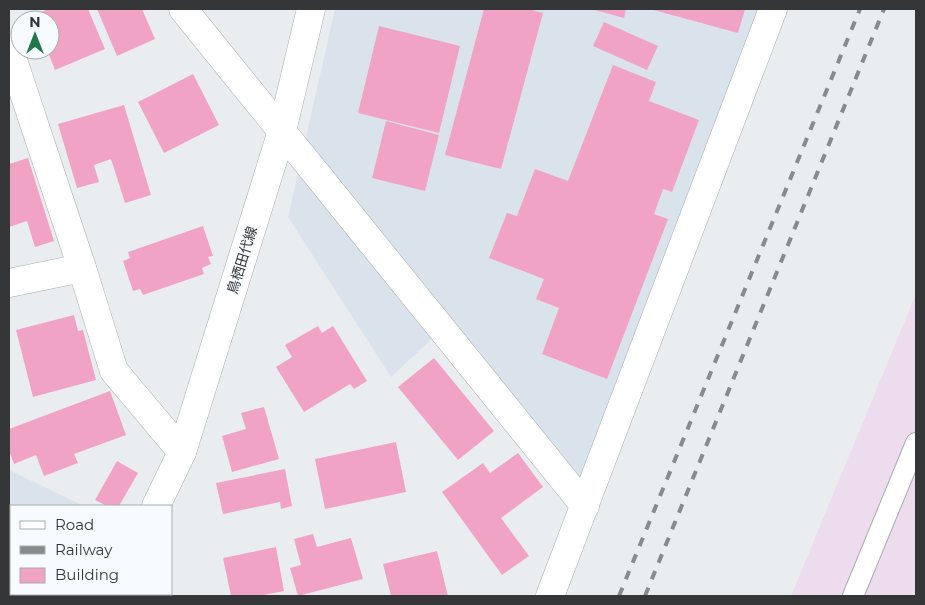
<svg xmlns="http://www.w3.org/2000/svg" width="925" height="605" viewBox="0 0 925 605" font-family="Montserrat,'Noto Sans JP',sans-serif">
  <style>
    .built { fill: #dae2eb }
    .industrial { fill: #eddcee }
    .building { fill: #f1a3c6 }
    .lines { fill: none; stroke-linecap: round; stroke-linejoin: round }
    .lane-casing { stroke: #a8abae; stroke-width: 22 }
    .street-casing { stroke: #a8abae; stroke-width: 29 }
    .secondary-casing { stroke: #a8abae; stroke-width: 29 }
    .lane { stroke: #fff; stroke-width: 20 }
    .street { stroke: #fff; stroke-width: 28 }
    .secondary { stroke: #fff; stroke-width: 28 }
    .rail { stroke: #888a8c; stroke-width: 4; stroke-dasharray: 9 9; stroke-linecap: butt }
    .labels { text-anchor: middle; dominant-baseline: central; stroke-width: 4; stroke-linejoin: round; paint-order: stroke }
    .street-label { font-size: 14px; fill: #343637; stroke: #f7fafe }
  </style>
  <rect width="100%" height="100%" fill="#eaedf0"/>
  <g class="built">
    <path d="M335 9H764L583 491 450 322 391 377 288 217Z"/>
    <path d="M9 470 84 506H11V594H86L84 596H9Z"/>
  </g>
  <path class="industrial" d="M916 294V596H791Z"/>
  <g class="building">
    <path d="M48 9H88L105 49 55 70 47 50H50V20H34L32 16Z"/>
    <path d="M97 9H142L155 39 117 56Z"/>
    <path d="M484 9H528L543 13 501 169 445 155Z"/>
    <path d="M591 9H626L624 18Z"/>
    <path d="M650 9H745L738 33Z"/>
    <path d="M604 22 658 46 647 70 593 46Z"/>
    <path d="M379 26 460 46 439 133 358 113Z"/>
    <path d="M613 65 656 82 649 101 699 120 672 192 663 189 654 214 668 219 607 379 542 354 559 308 536 299 544 279 489 258 507 213 517 216 535 169 568 181Z"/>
    <path d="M193 74 219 125 164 153 138 102Z"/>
    <path d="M124 105 151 195 125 203 111 159 94 165 99 182 77 188 58 124Z"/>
    <path d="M386 121 439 135 425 191 372 178Z"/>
    <path d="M28 158 54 241 35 247 27 221 9 227V164Z"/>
    <path d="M203 226 213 256 208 257 211 264 202 268 204 274 143 295 140 289 133 291 123 261 130 258 128 252Z"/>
    <path d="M74 315 78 331 83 330 96 380 33 397 16 330Z"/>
    <path d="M318 326 322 333 333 326 367 381 354 389 350 384 304 412 276 367 292 357 285 345Z"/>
    <path d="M434 358 494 431 458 460 398 387Z"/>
    <path d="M110 391 126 435 74 454 78 463 44 476 36 455 14 464 9 451V429Z"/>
    <path d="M264 407 279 459 232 472 222 436 246 429 241 413Z"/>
    <path d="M396 442 406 492 325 509 315 459Z"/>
    <path d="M518 453 543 487 501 518 529 556 502 575 442 492 483 463 490 473Z"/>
    <path d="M117 461 138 473 119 506H107L95 500Z"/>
    <path d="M285 469 292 506 281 509 280 502 223 514 216 483Z"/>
    <path d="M9 515 11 516V594H70L69 596H9Z"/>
    <path d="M313 534 317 547 351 538 363 579 298 596 290 568 301 565 294 539Z"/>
    <path d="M276 547 284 591 259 596H231L223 558Z"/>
    <path d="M437 551 448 596H391L383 564Z"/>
  </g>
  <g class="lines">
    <defs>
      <path id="lane" d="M853 596 916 443"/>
      <g id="street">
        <path d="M183 9 585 506"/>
        <path d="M9 48 82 268 114 371 182 452"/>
        <path d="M9 283 82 268"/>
        <path d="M550 596 773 9"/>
      </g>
      <g id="secondary">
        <path d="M156 506 182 452 282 131 311 9"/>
        <path d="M112 596 113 594"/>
      </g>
    </defs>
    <use href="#lane" class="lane-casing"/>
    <use href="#street" class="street-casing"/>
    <use href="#secondary" class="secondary-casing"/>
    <use href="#lane" class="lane"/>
    <use href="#street" class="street"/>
    <use href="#secondary" class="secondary"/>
    <g class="rail">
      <path d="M619 596 860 9"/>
      <path d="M645 596 884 9"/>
    </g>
  </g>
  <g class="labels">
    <g class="street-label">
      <text transform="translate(242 260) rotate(-73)">鳥栖田代線</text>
    </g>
  </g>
  <rect width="925" height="605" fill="none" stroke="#343637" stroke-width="20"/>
  <rect x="10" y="505" width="162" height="90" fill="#f7fafe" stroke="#a9acae"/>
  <rect x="20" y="521" width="25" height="8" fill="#ffffff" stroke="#a9acae"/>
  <text x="55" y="530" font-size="15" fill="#343637">Road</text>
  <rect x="20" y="546" width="25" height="8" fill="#888a8c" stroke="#a9acae"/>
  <text x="55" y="555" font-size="15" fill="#343637">Railway</text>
  <rect x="20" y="568" width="25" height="15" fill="#f1a3c6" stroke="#a9acae"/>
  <text x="55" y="580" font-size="15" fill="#343637">Building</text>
  <g transform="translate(35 35)"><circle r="24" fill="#f7fafe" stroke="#a9acae"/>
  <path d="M0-4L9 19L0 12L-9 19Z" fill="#20774a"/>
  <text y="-8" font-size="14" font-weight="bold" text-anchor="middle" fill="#343637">N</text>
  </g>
</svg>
